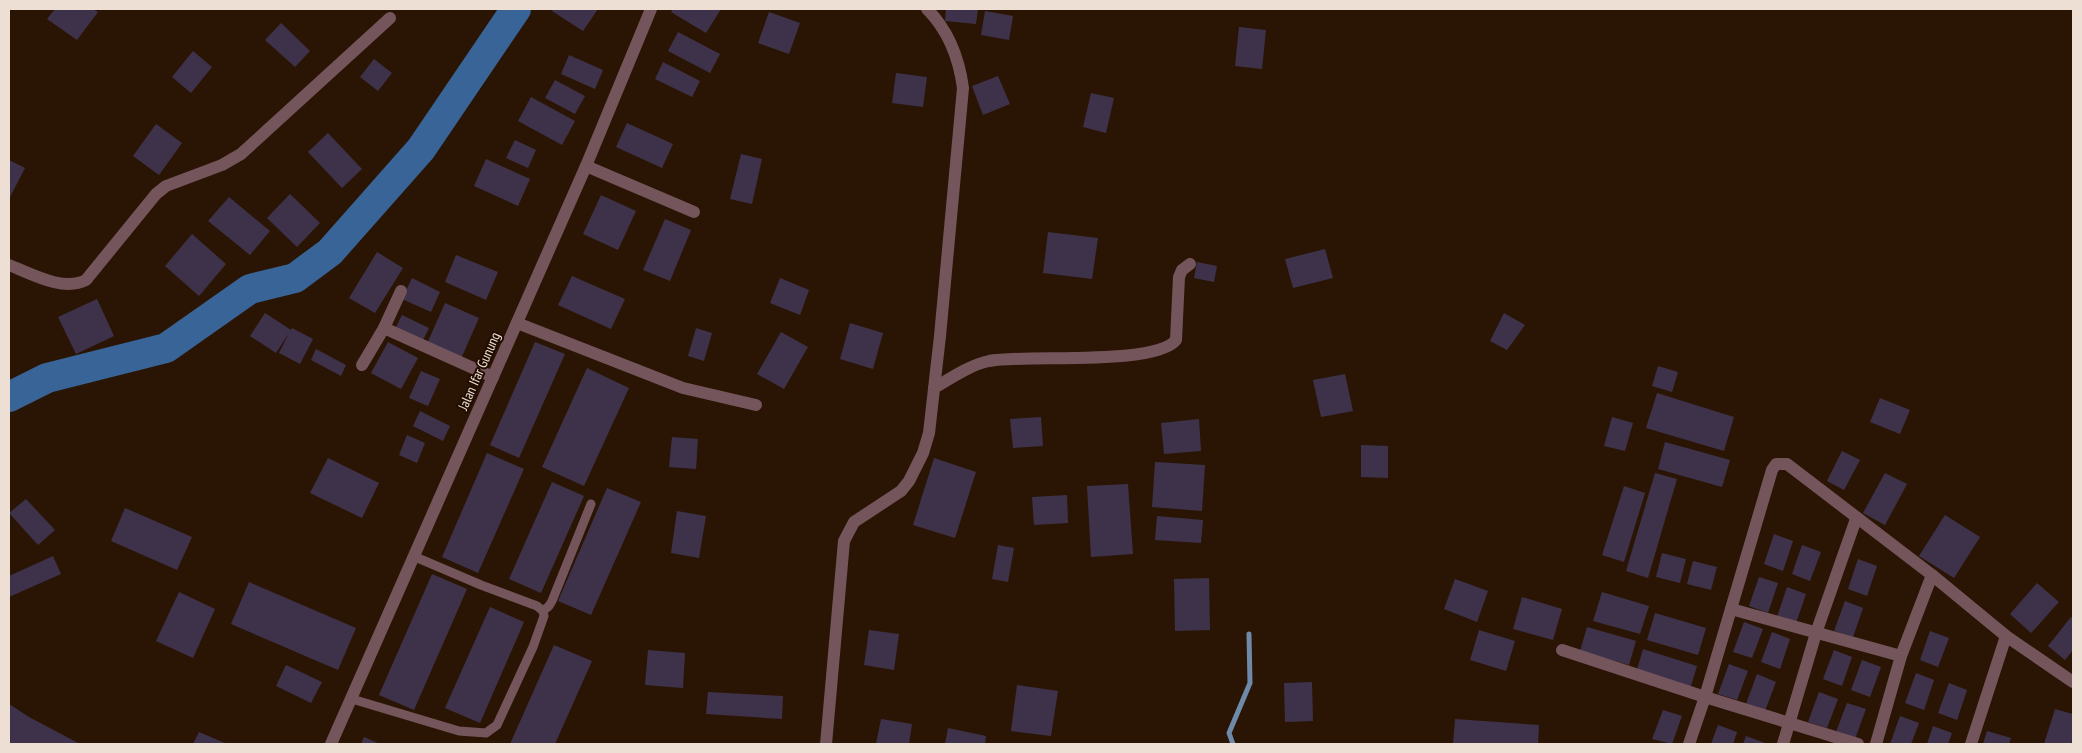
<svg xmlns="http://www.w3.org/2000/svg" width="2082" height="753" viewBox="0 0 2082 753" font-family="'PT Sans Narrow',sans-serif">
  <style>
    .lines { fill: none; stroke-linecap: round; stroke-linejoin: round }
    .stream { stroke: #6f89a9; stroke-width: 5 }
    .river { stroke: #386497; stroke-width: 30 }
    .building { fill: #3e324b }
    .service { stroke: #75555c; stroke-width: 9 }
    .minor { stroke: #75555c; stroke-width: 12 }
    .tertiary { stroke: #75555c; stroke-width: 12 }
    .labels { text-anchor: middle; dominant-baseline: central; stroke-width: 4; stroke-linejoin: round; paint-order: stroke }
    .street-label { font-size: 14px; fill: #eedfd4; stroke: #200c00 }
  </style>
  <rect width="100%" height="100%" fill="#2a1504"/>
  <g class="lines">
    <path class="stream" d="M1233 744 1229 733 1250 683 1249 634"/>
    <path class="river" d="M9 397 47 378 166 348 250 289 295 278 330 252 421 149 516 9"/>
  </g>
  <g class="building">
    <path d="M55 9H93L98 12 77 40 47 19Z"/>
    <path d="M553 9H598L583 31 552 11Z"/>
    <path d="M673 9H721L706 33 671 12Z"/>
    <path d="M946 9H978L976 24 945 21Z"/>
    <path d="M985 11 1013 16 1009 40 981 35Z"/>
    <path d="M769 12 800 23 789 54 758 43Z"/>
    <path d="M281 23 310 51 295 67 265 40Z"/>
    <path d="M1239 27 1266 30 1262 69 1235 66Z"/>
    <path d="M678 32 720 54 710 73 668 51Z"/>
    <path d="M193 51 212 67 191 93 172 77Z"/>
    <path d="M569 55 603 70 595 89 561 74Z"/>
    <path d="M374 59 392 73 378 91 360 77Z"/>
    <path d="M663 62 700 81 692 97 655 79Z"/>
    <path d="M896 73 927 77 923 107 892 103Z"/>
    <path d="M998 76 1010 104 983 115 972 86Z"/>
    <path d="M555 80 585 96 575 114 545 98Z"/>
    <path d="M1091 93 1114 98 1106 133 1083 127Z"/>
    <path d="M531 97 575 121 562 145 518 121Z"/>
    <path d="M627 123 673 144 662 168 616 147Z"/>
    <path d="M156 124 182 143 159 175 133 156Z"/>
    <path d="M328 133 362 169 342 188 308 152Z"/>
    <path d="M515 140 536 150 528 168 506 158Z"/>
    <path d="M741 154 762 159 752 204 730 199Z"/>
    <path d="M486 159 530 179 518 206 474 186Z"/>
    <path d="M9 160 25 168 9 199Z"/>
    <path d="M290 194 320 223 297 247 267 218Z"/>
    <path d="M601 195 636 211 618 250 583 234Z"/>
    <path d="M229 197 270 231 250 255 208 221Z"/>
    <path d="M665 219 691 230 670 281 643 270Z"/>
    <path d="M1048 232 1098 238 1092 279 1043 273Z"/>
    <path d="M192 234 226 264 199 296 165 266Z"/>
    <path d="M1325 249 1333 278 1293 288 1285 259Z"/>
    <path d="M377 252 403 268 375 313 349 298Z"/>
    <path d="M456 255 498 272 486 300 445 282Z"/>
    <path d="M1197 262 1217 266 1214 282 1194 278Z"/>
    <path d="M572 276 625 299 611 329 558 305Z"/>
    <path d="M412 278 440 292 431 312 402 299Z"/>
    <path d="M780 278 809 290 800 315 770 303Z"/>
    <path d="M97 299 114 336 76 354 58 317Z"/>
    <path d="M445 303 479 318 460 361 426 346Z"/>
    <path d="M265 313 291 330 292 328 313 339 300 364 279 353 289 333 276 353 250 336Z"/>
    <path d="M1504 313 1525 325 1507 350 1490 341Z"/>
    <path d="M402 315 429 328 422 342 395 329Z"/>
    <path d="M850 323 883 333 873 369 840 359Z"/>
    <path d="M696 328 712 333 704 361 688 356Z"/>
    <path d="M781 332 808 347 784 389 757 374Z"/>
    <path d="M388 342 418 358 401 389 371 373Z"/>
    <path d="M535 342 565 354 519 458 490 445Z"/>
    <path d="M316 349 346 365 341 376 311 360Z"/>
    <path d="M1658 366 1678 372 1672 392 1652 386Z"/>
    <path d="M587 368 629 388 584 486 542 467Z"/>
    <path d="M421 371 440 379 428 406 409 398Z"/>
    <path d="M1345 374 1353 411 1321 417 1313 380Z"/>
    <path d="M1657 393 1734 417 1724 451 1646 428Z"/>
    <path d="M1880 398 1910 410 1900 434 1870 422Z"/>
    <path d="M420 411 450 426 443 441 413 426Z"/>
    <path d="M1041 417 1043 446 1013 448 1010 419Z"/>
    <path d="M1612 417 1633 423 1625 451 1604 446Z"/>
    <path d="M1199 419 1201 451 1164 454 1161 423Z"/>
    <path d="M407 435 425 443 417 463 399 455Z"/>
    <path d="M672 437 698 439 696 469 669 467Z"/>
    <path d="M1665 442 1730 460 1722 487 1658 469Z"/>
    <path d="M1361 445 1388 446V478L1361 477Z"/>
    <path d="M1842 451 1860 460 1844 490 1827 481Z"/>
    <path d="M487 453 524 469 478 573 442 557Z"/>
    <path d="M328 458 379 483 362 518 310 493Z"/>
    <path d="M934 458 976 472 955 538 913 525Z"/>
    <path d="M1155 462 1205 465 1202 511 1152 507Z"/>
    <path d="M1655 473 1677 479 1648 578 1626 571Z"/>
    <path d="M1885 473 1907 484 1885 525 1863 513Z"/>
    <path d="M552 482 584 496 541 593 509 579Z"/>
    <path d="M1128 484 1133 554 1091 557 1087 486Z"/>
    <path d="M1624 486 1645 493 1624 562 1602 555Z"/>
    <path d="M607 488 641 502 591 615 558 601Z"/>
    <path d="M1067 495 1068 523 1034 525 1032 497Z"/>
    <path d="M26 499 55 530 38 545 9 513Z"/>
    <path d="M125 508 192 537 177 570 111 541Z"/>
    <path d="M677 511 706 516 699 558 671 553Z"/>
    <path d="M1945 515 1980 537 1954 578 1919 556Z"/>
    <path d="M1157 516 1203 520 1201 543 1155 540Z"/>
    <path d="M1774 534 1793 541 1783 571 1764 564Z"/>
    <path d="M998 545 1014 548 1008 582 992 579Z"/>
    <path d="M1802 545 1821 552 1810 581 1792 574Z"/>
    <path d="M1662 553 1686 559 1680 583 1656 577Z"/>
    <path d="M53 556 61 574 9 597V576Z"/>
    <path d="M1858 559 1877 566 1867 596 1848 589Z"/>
    <path d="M1693 561 1717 567 1711 590 1687 584Z"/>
    <path d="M432 574 467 589 414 710 379 695Z"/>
    <path d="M1759 577 1778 583 1768 613 1749 606Z"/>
    <path d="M1209 578 1210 630 1175 631 1174 579Z"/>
    <path d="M1455 579 1488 591 1477 622 1444 609Z"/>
    <path d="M249 582 356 628 338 670 231 624Z"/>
    <path d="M2037 583 2059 602 2031 633 2010 614Z"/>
    <path d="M1787 587 1806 594 1796 623 1777 617Z"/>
    <path d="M179 592 215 609 193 658 156 641Z"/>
    <path d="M1602 592 1649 606 1640 634 1593 621Z"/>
    <path d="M1522 597 1562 609 1553 640 1513 629Z"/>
    <path d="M1845 601 1863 608 1853 637 1834 631Z"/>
    <path d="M490 607 524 622 480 723 445 708Z"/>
    <path d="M1655 613 1706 628 1698 655 1647 640Z"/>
    <path d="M2071 617 2073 618V650L2065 660 2048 646Z"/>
    <path d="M1744 622 1763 629 1752 658 1733 652Z"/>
    <path d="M1587 627 1636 641 1629 665 1580 651Z"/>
    <path d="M869 630 899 634 894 670 864 665Z"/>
    <path d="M1479 630 1515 641 1506 671 1470 660Z"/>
    <path d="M1930 631 1949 638 1938 667 1920 660Z"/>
    <path d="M1772 632 1790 639 1780 669 1761 662Z"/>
    <path d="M554 645 592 661 555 744H510Z"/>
    <path d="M1643 649 1697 666 1690 689 1636 673Z"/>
    <path d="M648 650 685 653 683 688 645 685Z"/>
    <path d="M1834 650 1852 657 1842 686 1823 679Z"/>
    <path d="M1862 660 1881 667 1870 697 1851 690Z"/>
    <path d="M1729 664 1748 671 1737 700 1718 694Z"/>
    <path d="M286 665 322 682 311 703 276 686Z"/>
    <path d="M1916 673 1934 680 1924 710 1905 703Z"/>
    <path d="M1757 674 1776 682 1765 711 1746 704Z"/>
    <path d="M1312 682 1313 721 1285 722 1284 683Z"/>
    <path d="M1949 683 1967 690 1957 720 1938 713Z"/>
    <path d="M1017 685 1058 691 1051 736 1011 731Z"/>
    <path d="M708 692 783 696 782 719 706 714Z"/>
    <path d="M1819 692 1838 699 1827 728 1808 722Z"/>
    <path d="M1847 703 1866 709 1855 739 1836 732Z"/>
    <path d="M9 704 29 717 80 744H9Z"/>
    <path d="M2055 709 2073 714V737L2071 744H2044Z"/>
    <path d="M1663 710 1682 716 1672 744 1652 739Z"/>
    <path d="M1900 716 1919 723 1911 744H1890Z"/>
    <path d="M881 719 912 724 909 744H876Z"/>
    <path d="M1455 719 1539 725 1538 744H1453Z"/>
    <path d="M1718 725 1737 732 1733 744H1711Z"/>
    <path d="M1933 726 1952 733 1948 744H1927Z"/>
    <path d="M948 728 986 736 985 744H945Z"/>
    <path d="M1987 731 2011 738 2009 744H1983Z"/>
    <path d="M199 732 227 744H193Z"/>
    <path d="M1746 736 1765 743 1764 744H1743Z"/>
    <path d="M364 737 380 744H361Z"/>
  </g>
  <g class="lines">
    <g class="service">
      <path d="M543 611 549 606 552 601 591 504"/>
      <path d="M352 699 459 731 486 733 497 725 533 647 544 616 543 611 537 606 481 585 413 556"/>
    </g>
    <g class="minor">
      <path d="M586 166 694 212"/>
      <path d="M9 265C32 274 63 292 86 280L156 194 166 186 222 165 241 154 390 18"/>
      <path d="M517 323 683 388 756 405"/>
      <path d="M384 328 401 291"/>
      <path d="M362 365 384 328 493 377"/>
      <path d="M934 388C951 378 970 365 989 361 1028 354 1155 366 1176 340L1179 277 1182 270 1190 264"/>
      <path d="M1731 609 1901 656"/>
      <path d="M1562 650 1705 697 1858 744"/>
      <path d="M826 744 844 541 854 522 901 491 909 481 923 453 929 433 940 336 963 88C959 58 948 30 927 9"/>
      <path d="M1689 744 1705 697 1772 470 1776 464H1787L1932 575 2006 636 2073 682"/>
      <path d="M1783 744 1816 633 1856 519"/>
      <path d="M1876 744 1901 656 1932 575"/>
      <path d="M1971 744 2006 636"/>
    </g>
    <path class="tertiary" d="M331 744 586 166 651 9"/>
  </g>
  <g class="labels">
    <g class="street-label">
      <text transform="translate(479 371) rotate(-66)">Jalan Ifar Gunung</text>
    </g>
  </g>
  <rect width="2082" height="753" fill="none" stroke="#eedfd4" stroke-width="20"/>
</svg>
